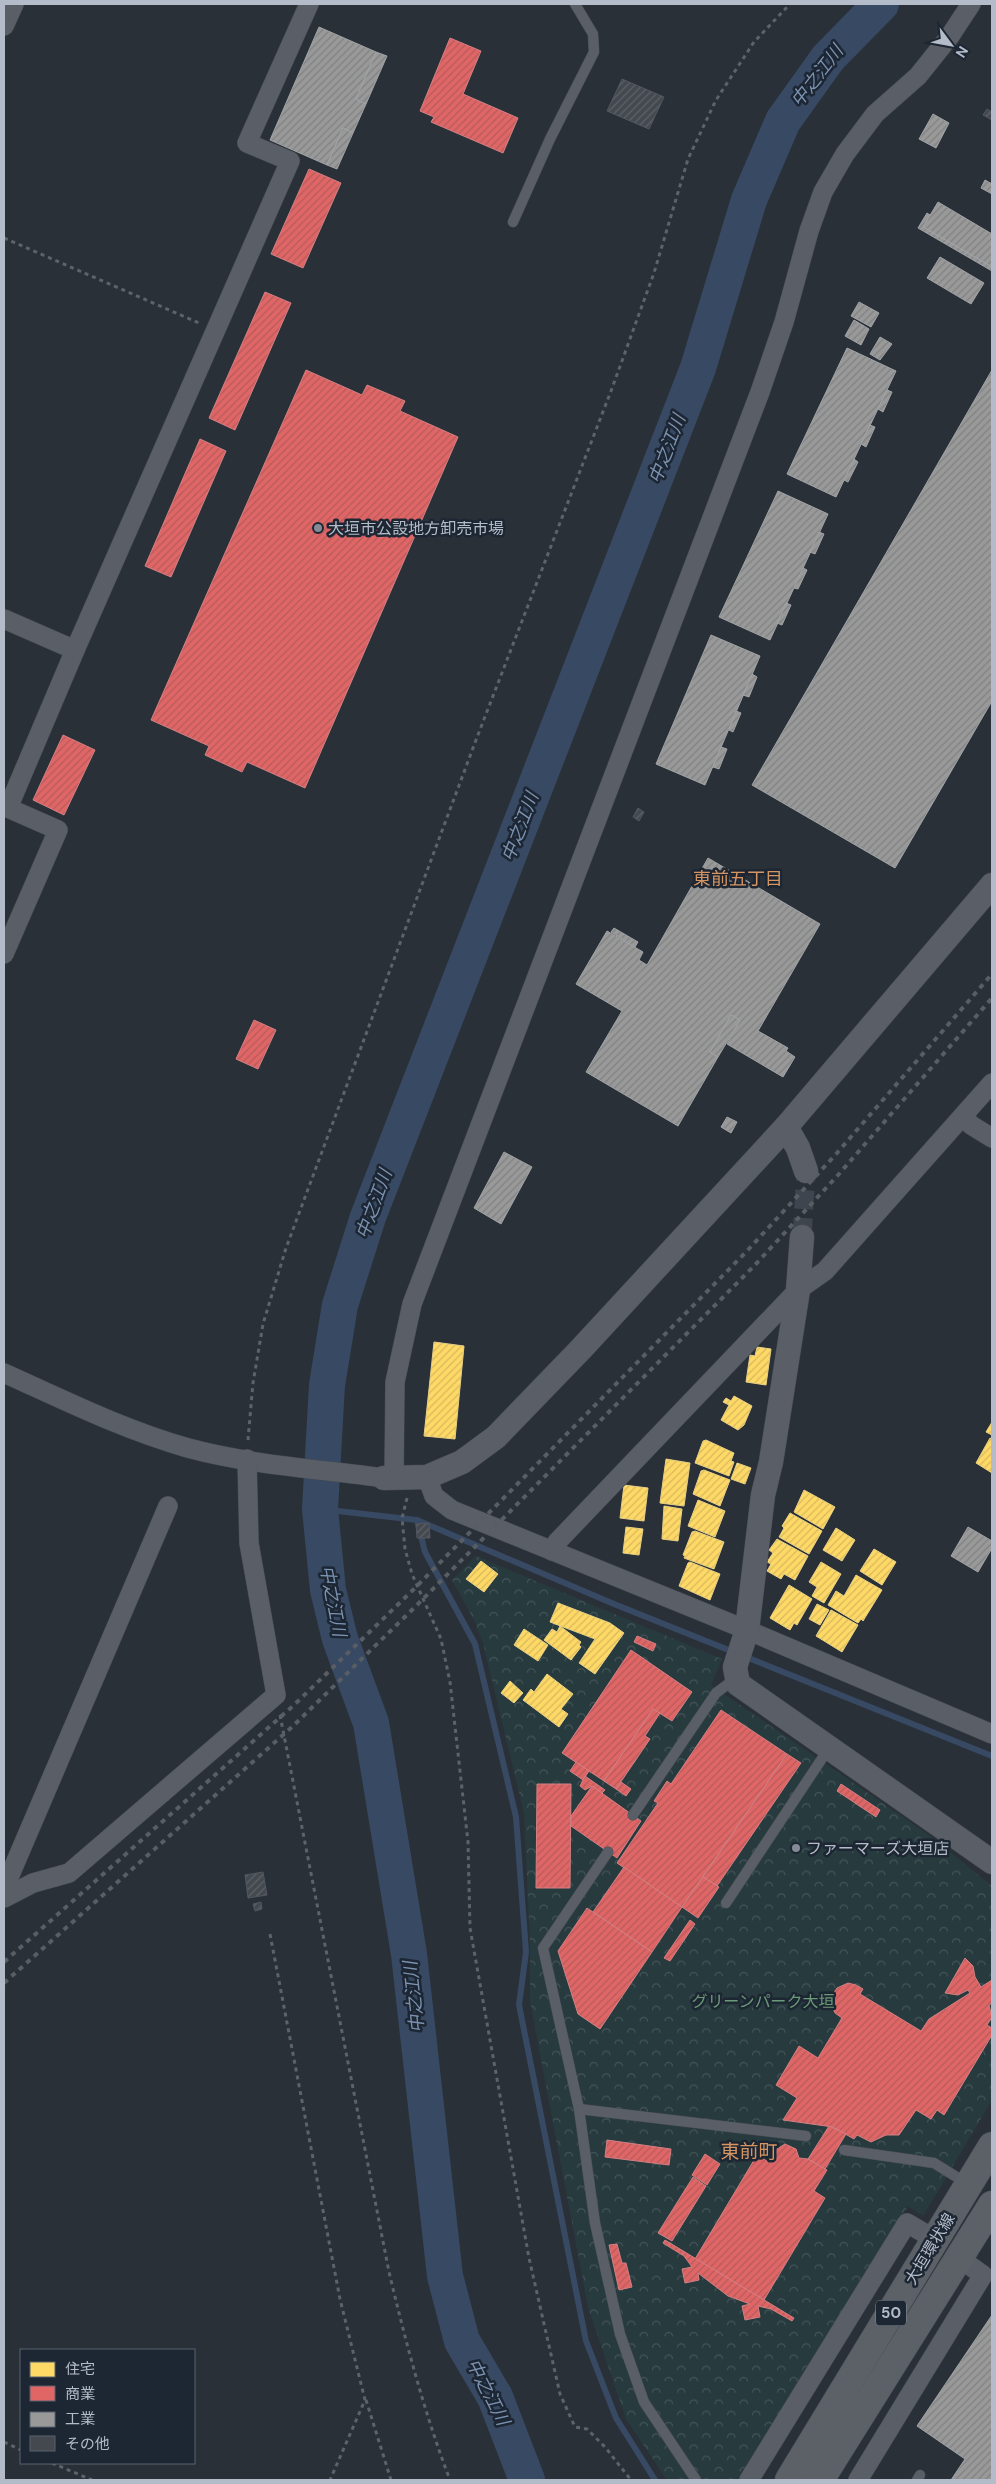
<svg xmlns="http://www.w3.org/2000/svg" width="996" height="2484" viewBox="0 0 996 2484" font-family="'DM Sans','Noto Sans JP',sans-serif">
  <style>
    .forest { fill: url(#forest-crowns) }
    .homes { fill: url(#homes-hatch); stroke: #e8d084 }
    .shops { fill: url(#shops-hatch); stroke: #d38084 }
    .industry { fill: url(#industry-hatch); stroke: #a1a4a7 }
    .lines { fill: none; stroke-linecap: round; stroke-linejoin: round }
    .stream { stroke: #384963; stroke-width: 6 }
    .river { stroke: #384963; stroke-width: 36 }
    .building { fill: url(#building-hatch); stroke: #52575f }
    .minor-tunnel { stroke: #3f454e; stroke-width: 19; stroke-dasharray: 19 9; stroke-linecap: butt }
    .service-casing { stroke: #484c53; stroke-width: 11 }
    .minor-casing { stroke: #484c53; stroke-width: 20 }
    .tertiary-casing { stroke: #484c53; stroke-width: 25 }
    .primary-casing { stroke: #484c55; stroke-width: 29 }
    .path { stroke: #5d636a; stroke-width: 3; stroke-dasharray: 4 4; stroke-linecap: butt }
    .service { stroke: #5a5e66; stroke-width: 10 }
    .minor { stroke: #5a5e66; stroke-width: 19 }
    .tertiary { stroke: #5a5e66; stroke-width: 24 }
    .primary { stroke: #5c6168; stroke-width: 28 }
    .rail { stroke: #595d64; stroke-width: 4; stroke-dasharray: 5 5; stroke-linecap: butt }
    .poi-dot { fill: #848b96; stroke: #1d2633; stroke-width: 2 }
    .labels { text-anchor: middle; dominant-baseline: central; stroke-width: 5; stroke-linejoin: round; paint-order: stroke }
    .shield { fill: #1d2633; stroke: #878f9c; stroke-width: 1 }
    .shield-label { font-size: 15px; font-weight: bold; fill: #b4bcc9 }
    .poi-label { font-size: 16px; fill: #b4bcc9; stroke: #1d2633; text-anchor: start }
    .park-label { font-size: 16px; fill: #6b9a76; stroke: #1d2633 }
    .street-label { font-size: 16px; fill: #b4bcc9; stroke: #1d2633 }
    .water-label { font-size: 18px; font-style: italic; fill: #7c92b1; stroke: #1d2633 }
    .neighbourhood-label { font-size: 18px; fill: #d59563; stroke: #1d2633 }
    .quarter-label { font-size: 19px; fill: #d59563; stroke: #1d2633 }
  </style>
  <defs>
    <pattern id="forest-crowns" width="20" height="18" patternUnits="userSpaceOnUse" patternTransform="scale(1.25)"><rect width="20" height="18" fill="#273a3e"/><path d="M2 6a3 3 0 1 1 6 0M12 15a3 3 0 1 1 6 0" fill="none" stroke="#445559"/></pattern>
    <pattern id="homes-hatch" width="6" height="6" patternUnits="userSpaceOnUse" patternTransform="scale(1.25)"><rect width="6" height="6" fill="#ffd966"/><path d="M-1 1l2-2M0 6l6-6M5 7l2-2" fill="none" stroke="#d7b95e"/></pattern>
    <pattern id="shops-hatch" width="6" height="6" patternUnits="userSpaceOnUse" patternTransform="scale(1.25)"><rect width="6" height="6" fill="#e06666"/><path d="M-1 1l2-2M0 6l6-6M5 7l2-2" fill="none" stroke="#b65a5c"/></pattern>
    <pattern id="industry-hatch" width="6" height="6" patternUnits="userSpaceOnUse" patternTransform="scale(1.25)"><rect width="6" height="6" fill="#999"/><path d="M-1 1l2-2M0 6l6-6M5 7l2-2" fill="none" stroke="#808182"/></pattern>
    <pattern id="building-hatch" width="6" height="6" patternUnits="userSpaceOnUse" patternTransform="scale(1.25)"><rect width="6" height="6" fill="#444950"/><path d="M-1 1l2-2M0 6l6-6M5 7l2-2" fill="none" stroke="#5d6168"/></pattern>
  </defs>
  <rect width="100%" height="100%" fill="#2a3038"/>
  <path class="forest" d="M476 1556 722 1659 711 1685 929 1835 992 1886V2100L923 2216 908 2206 741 2480H667L626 2419 588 2307 530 2001V1945L524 1813 483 1643 475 1622 452 1580Z"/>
  <g class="homes">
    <path d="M434 1342 464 1346 455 1439 424 1436Z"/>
    <path d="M757 1347 771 1349 766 1385 746 1382 750 1355 755 1356Z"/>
    <path d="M734 1396 752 1406 744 1425 738 1430 721 1420 729 1405 723 1402 726 1398 731 1401Z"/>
    <path d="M992 1422V1435L986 1432Z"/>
    <path d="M990 1438 992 1439V1473L976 1463Z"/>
    <path d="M706 1440 734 1453 731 1461 734 1462 729 1476 695 1463 703 1441Z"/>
    <path d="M666 1459 690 1463 684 1506 660 1503Z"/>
    <path d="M737 1463 751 1468 745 1484 731 1479Z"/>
    <path d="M704 1470 730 1480 720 1506 693 1494 701 1471Z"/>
    <path d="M624 1485 648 1488 644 1521 620 1518Z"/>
    <path d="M804 1490 835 1507 823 1529 794 1512Z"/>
    <path d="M698 1500 725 1511 715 1537 688 1526Z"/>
    <path d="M664 1506 682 1509 678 1541 662 1539Z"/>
    <path d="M790 1513 822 1531 809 1554 779 1537 784 1528 782 1526Z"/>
    <path d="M626 1527 643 1529 639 1555 623 1553Z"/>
    <path d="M836 1528 855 1540 842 1561 823 1550Z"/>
    <path d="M695 1531 724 1542 714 1569 684 1558 685 1556 683 1555 692 1532Z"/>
    <path d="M777 1539 808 1556 795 1580 784 1574 781 1579 767 1571 771 1564 767 1562 773 1553 769 1550Z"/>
    <path d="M874 1549 896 1562 882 1585 860 1571Z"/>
    <path d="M481 1561 498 1574 484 1592 466 1579Z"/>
    <path d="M690 1562 720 1574 710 1600 679 1586 688 1563Z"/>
    <path d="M821 1562 841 1574 824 1603 812 1596 817 1587 809 1582Z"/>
    <path d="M856 1575 882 1590 863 1621 861 1619 858 1623 828 1605 836 1591 844 1596Z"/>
    <path d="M789 1585 812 1599 797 1625 794 1623 790 1630 770 1618Z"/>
    <path d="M558 1603 610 1623 624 1633 595 1674 579 1663 595 1639 550 1622Z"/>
    <path d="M817 1604 829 1610 820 1625 809 1619Z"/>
    <path d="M831 1610 858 1625 842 1652 816 1636Z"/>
    <path d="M560 1626 581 1642 579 1645 581 1647 571 1660 544 1640 552 1629 557 1632Z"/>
    <path d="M524 1629 548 1645 538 1661 514 1645Z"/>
    <path d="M547 1674 573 1694 561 1709 568 1714 559 1727 523 1700 531 1689 534 1692Z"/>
    <path d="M510 1681 523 1693 514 1703 501 1693Z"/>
  </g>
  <g class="shops">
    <path d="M450 38 481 51 463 94 518 118 503 153 431 122 434 117 420 111Z"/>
    <path d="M309 169 341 183 303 268 271 254Z"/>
    <path d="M265 292 291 303 235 430 209 418Z"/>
    <path d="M306 370 362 395 367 385 405 401 400 411 458 437 305 788 247 762 242 772 205 755 209 746 151 720Z"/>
    <path d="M200 439 226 451 171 577 145 566Z"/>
    <path d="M63 735 95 750 64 815 33 800Z"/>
    <path d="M254 1020 276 1030 258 1069 236 1059Z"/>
    <path d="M637 1636 656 1644 653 1651 634 1642Z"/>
    <path d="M631 1650 692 1692 672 1721 653 1709 604 1781 562 1753Z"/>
    <path d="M653 1709 660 1713 645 1736 650 1739 616 1789 604 1781Z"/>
    <path d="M721 1710 787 1754 682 1907 617 1863 658 1803 654 1801 667 1781 671 1784Z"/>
    <path d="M787 1754 801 1763 717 1886 703 1877Z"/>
    <path d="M576 1762 589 1771 583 1780 570 1771Z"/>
    <path d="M585 1776 605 1790 602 1793 592 1786 585 1790 580 1786Z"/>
    <path d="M621 1782 631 1789 626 1796 616 1789Z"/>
    <path d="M537 1784H571L570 1888H536Z"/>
    <path d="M841 1784 880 1810 876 1817 837 1791Z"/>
    <path d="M592 1786 641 1821 617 1858 571 1826V1816Z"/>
    <path d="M624 1867 682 1907 652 1952 593 1912Z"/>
    <path d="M703 1877 719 1887 698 1918 682 1907Z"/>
    <path d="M587 1908 652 1952 600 2029 578 2014 558 1951Z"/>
    <path d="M690 1920 695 1924 670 1961 664 1958Z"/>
    <path d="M965 1958 973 1966 975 1977 981 1987 992 1980V2003L989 2005 992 2017 987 2025 992 2028V2035L944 2115 937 2110 931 2119 916 2110 899 2135H886L871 2142 857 2135 854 2139 833 2127 783 2120 797 2098 776 2085 799 2046 818 2058 842 2018 835 2013 832 2006 833 1994 837 1988 848 1983 856 1985 863 1989 860 1994 921 2031 929 2019 970 1993 968 1990 958 1995 945 1993Z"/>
    <path d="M829 2126 846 2134 825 2169 808 2159Z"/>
    <path d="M607 2140 671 2149 669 2165 605 2157Z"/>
    <path d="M785 2144 796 2149 799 2158 808 2159 827 2170 814 2191 825 2198 764 2300 695 2259 757 2155 770 2163 777 2149Z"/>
    <path d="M705 2154 720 2164 707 2185 692 2175Z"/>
    <path d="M693 2177 706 2186 672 2241 658 2233Z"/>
    <path d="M665 2240 794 2318 792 2321 771 2309 758 2306 760 2317 745 2320 742 2306 750 2304 728 2296 698 2273 699 2280 685 2283 682 2269 692 2267 684 2256 663 2243Z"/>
    <path d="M617 2244 622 2263H626L632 2287 619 2290 609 2245Z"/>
  </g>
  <g class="industry">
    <path d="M319 27 376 52 356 99 366 104 353 133 343 128 327 165 270 140Z"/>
    <path d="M376 52 387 56 366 104 356 99Z"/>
    <path d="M933 114 949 123 936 148 919 139Z"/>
    <path d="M343 128 353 133 337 169 327 165Z"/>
    <path d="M985 180 992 184V194L981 188Z"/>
    <path d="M938 202 992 234V267L923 227Z"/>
    <path d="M927 213 930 215 923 227 992 267V271L918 228Z"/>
    <path d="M940 257 984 283 971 304 927 278Z"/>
    <path d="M859 302 879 313 871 327 851 316Z"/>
    <path d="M854 320 869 329 861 345 845 336Z"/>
    <path d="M880 337 892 344 880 360 870 354Z"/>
    <path d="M847 348 896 371 836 497 787 474Z"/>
    <path d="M992 370V701L895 868 752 785Z"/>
    <path d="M887 390 892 392 883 412 878 409Z"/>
    <path d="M870 425 875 427 866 447 861 444Z"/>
    <path d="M854 459 858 462 848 482 844 480Z"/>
    <path d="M778 491 828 514 770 640 719 617Z"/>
    <path d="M819 532 824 534 815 554 810 552Z"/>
    <path d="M803 568 807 570 798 589 794 588Z"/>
    <path d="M786 603 791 605 782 625 777 623Z"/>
    <path d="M711 635 760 656 705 785 656 764Z"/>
    <path d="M752 674 757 677 749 697 743 695Z"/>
    <path d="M736 711 741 713 733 732 729 730Z"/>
    <path d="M721 747 727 749 719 769 713 767Z"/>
    <path d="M708 858 820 924 758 1031 788 1048 786 1051 795 1057 783 1077 727 1044 740 1020 731 1015 710 1052 718 1057 678 1126 586 1072 622 1011 576 984 607 931 643 952 639 960 647 965Z"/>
    <path d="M614 928 638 942 635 947 611 932Z"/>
    <path d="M731 1015 740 1020 718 1057 710 1052Z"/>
    <path d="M727 1117 737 1122 731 1133 721 1127Z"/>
    <path d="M504 1152 532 1167 501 1224 474 1208Z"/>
    <path d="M968 1527 992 1541V1548L978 1572 951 1556Z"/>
    <path d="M992 2315V2480H951L965 2459 917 2426Z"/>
  </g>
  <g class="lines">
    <g class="stream">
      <path d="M320 1509 417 1520 614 1604 992 1756"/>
      <path d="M417 1520 425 1552 475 1644 516 1817 526 1952 519 2005 586 2341 616 2418 655 2480"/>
    </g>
    <path class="river" d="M527 2480 495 2397 462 2341 445 2276 409 1954 371 1723 340 1639 328 1590 320 1509 327 1385 340 1305 368 1217 698 368 749 200 783 121 828 58 881 4"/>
  </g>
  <g class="building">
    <path d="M622 79 664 97 649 129 607 111Z"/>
    <path d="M987 109 992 112V120L983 115Z"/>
    <path d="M638 808 644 812 639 821 633 817Z"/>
    <path d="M429 1523 430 1538H417L416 1524Z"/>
    <path d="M263 1872 267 1895 248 1898 245 1875Z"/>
    <path d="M261 1902 262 1909 255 1911 253 1904Z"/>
  </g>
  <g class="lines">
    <path class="minor-tunnel" d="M802 1237 806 1171"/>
    <defs>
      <g id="service">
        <path d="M513 222 550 139 594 52 593 34 575 4"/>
        <path d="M633 1815 716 1693 735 1679"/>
        <path d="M608 1852 543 1948 579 2109 595 2223 620 2334 644 2402 696 2480"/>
        <path d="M726 1903 829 1748"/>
        <path d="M579 2109 806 2136"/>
        <path d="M844 2150 934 2163 955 2176"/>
        <path d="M917 2480 920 2475"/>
      </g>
      <g id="minor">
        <path d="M4 26 14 4"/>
        <path d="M4 619 75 650"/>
        <path d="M4 954 58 830 8 808 75 650 290 161 247 143 309 4"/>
        <path d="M964 1117 971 1125 992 1138"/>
        <path d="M4 1373C64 1400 124 1430 188 1448 251 1465 319 1469 384 1478"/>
        <path d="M427 1477 434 1496 452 1510 747 1630 992 1734"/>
        <path d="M394 1478 395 1382 412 1304 760 392 784 322 809 231 823 192 845 154 875 114 918 76 950 36 971 4"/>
        <path d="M552 1551 557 1542 798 1290 825 1271 992 1083"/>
        <path d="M4 1889 168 1506"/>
        <path d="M4 1898 33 1883 69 1873 276 1695 249 1543 247 1459"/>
        <path d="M749 2480 907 2223 936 2240"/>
        <path d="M858 2480 983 2275 959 2258"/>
      </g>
      <g id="tertiary">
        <path d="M786 1127 798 1148 806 1171"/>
        <path d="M802 1237 798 1290 771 1462 763 1495 747 1630 735 1667 738 1684 992 1862"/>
        <path d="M384 1478 427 1477 462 1462 496 1437 581 1349 786 1127 992 885"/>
      </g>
      <g id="primary">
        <path d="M789 2480 992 2146"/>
        <path d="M820 2480 992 2205"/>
      </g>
    </defs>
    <use href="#service" class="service-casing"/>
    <use href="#minor" class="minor-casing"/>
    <use href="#tertiary" class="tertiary-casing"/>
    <use href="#primary" class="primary-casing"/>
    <g class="path">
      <path d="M4 238 199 323"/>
      <path d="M248 1440 253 1383 263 1324 286 1248 476 740 611 391 654 273 688 159 716 100 754 42 790 4"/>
      <path d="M407 1498 402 1518 405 1549 412 1574 441 1639 450 1682 468 1842 470 1928 529 2258 560 2394 575 2427 587 2429 605 2447 631 2480"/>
      <path d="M280 1715 389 2272C406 2343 424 2412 450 2480"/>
      <path d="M270 1934 340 2299 365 2400 330 2480"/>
      <path d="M366 2400 391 2480"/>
      <path d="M4 2442 21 2450"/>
      <path d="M52 2463 92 2480"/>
    </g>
    <use href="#service" class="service"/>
    <use href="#minor" class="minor"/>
    <use href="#tertiary" class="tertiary"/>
    <use href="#primary" class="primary"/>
    <g class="rail">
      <path d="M4 1962 294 1705 414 1589 747 1251 837 1153 992 974"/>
      <path d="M4 1983 292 1727 416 1606 754 1266 839 1174 992 998"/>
    </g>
  </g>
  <g class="poi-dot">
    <circle cx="318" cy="528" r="5"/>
    <circle cx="796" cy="1848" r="5"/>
  </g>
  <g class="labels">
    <rect class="shield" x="876" y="2300.5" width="30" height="25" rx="4"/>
    <g class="shield-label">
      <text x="891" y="2313">50</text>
    </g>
    <g class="poi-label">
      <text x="328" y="528">大垣市公設地方卸売市場</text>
      <text x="806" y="1848">ファーマーズ大垣店</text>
    </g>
    <g class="park-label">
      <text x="763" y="2001">グリーンパーク大垣</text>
    </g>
    <g class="street-label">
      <text transform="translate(930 2249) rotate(-59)">大垣環状線</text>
    </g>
    <g class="water-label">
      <text transform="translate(817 76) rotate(-52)">中之江川</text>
      <text transform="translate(667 449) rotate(-69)">中之江川</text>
      <text transform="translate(520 827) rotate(-69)">中之江川</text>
      <text transform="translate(374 1204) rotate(-70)">中之江川</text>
      <text transform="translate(333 1601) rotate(79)">中之江川</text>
      <text transform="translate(414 1997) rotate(-96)">中之江川</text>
      <text transform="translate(488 2392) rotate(63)">中之江川</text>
    </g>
    <g class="neighbourhood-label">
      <text x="738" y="879">東前五丁目</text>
    </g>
    <g class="quarter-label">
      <text x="749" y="2151">東前町</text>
    </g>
  </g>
  <rect width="996" height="2484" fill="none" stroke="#b4bcc9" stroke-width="10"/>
  <rect x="20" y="2349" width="175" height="115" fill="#1d2633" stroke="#59626f"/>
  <rect x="30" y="2362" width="25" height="15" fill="#ffd966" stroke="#59626f"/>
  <text x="65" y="2374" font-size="15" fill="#b4bcc9">住宅</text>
  <rect x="30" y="2386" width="25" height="15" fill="#e06666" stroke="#59626f"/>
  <text x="65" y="2399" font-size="15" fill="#b4bcc9">商業</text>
  <rect x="30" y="2412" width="25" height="15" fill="#999999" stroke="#59626f"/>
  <text x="65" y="2424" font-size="15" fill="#b4bcc9">工業</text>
  <rect x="30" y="2436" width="25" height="15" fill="#444950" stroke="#59626f"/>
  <text x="65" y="2449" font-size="15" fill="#b4bcc9">その他</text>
  <g transform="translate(951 45) rotate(122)" stroke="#1d2633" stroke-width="4" paint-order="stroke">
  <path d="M0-4L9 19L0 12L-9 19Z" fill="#b4bcc9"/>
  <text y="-8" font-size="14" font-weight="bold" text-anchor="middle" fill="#b4bcc9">N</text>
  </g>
</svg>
